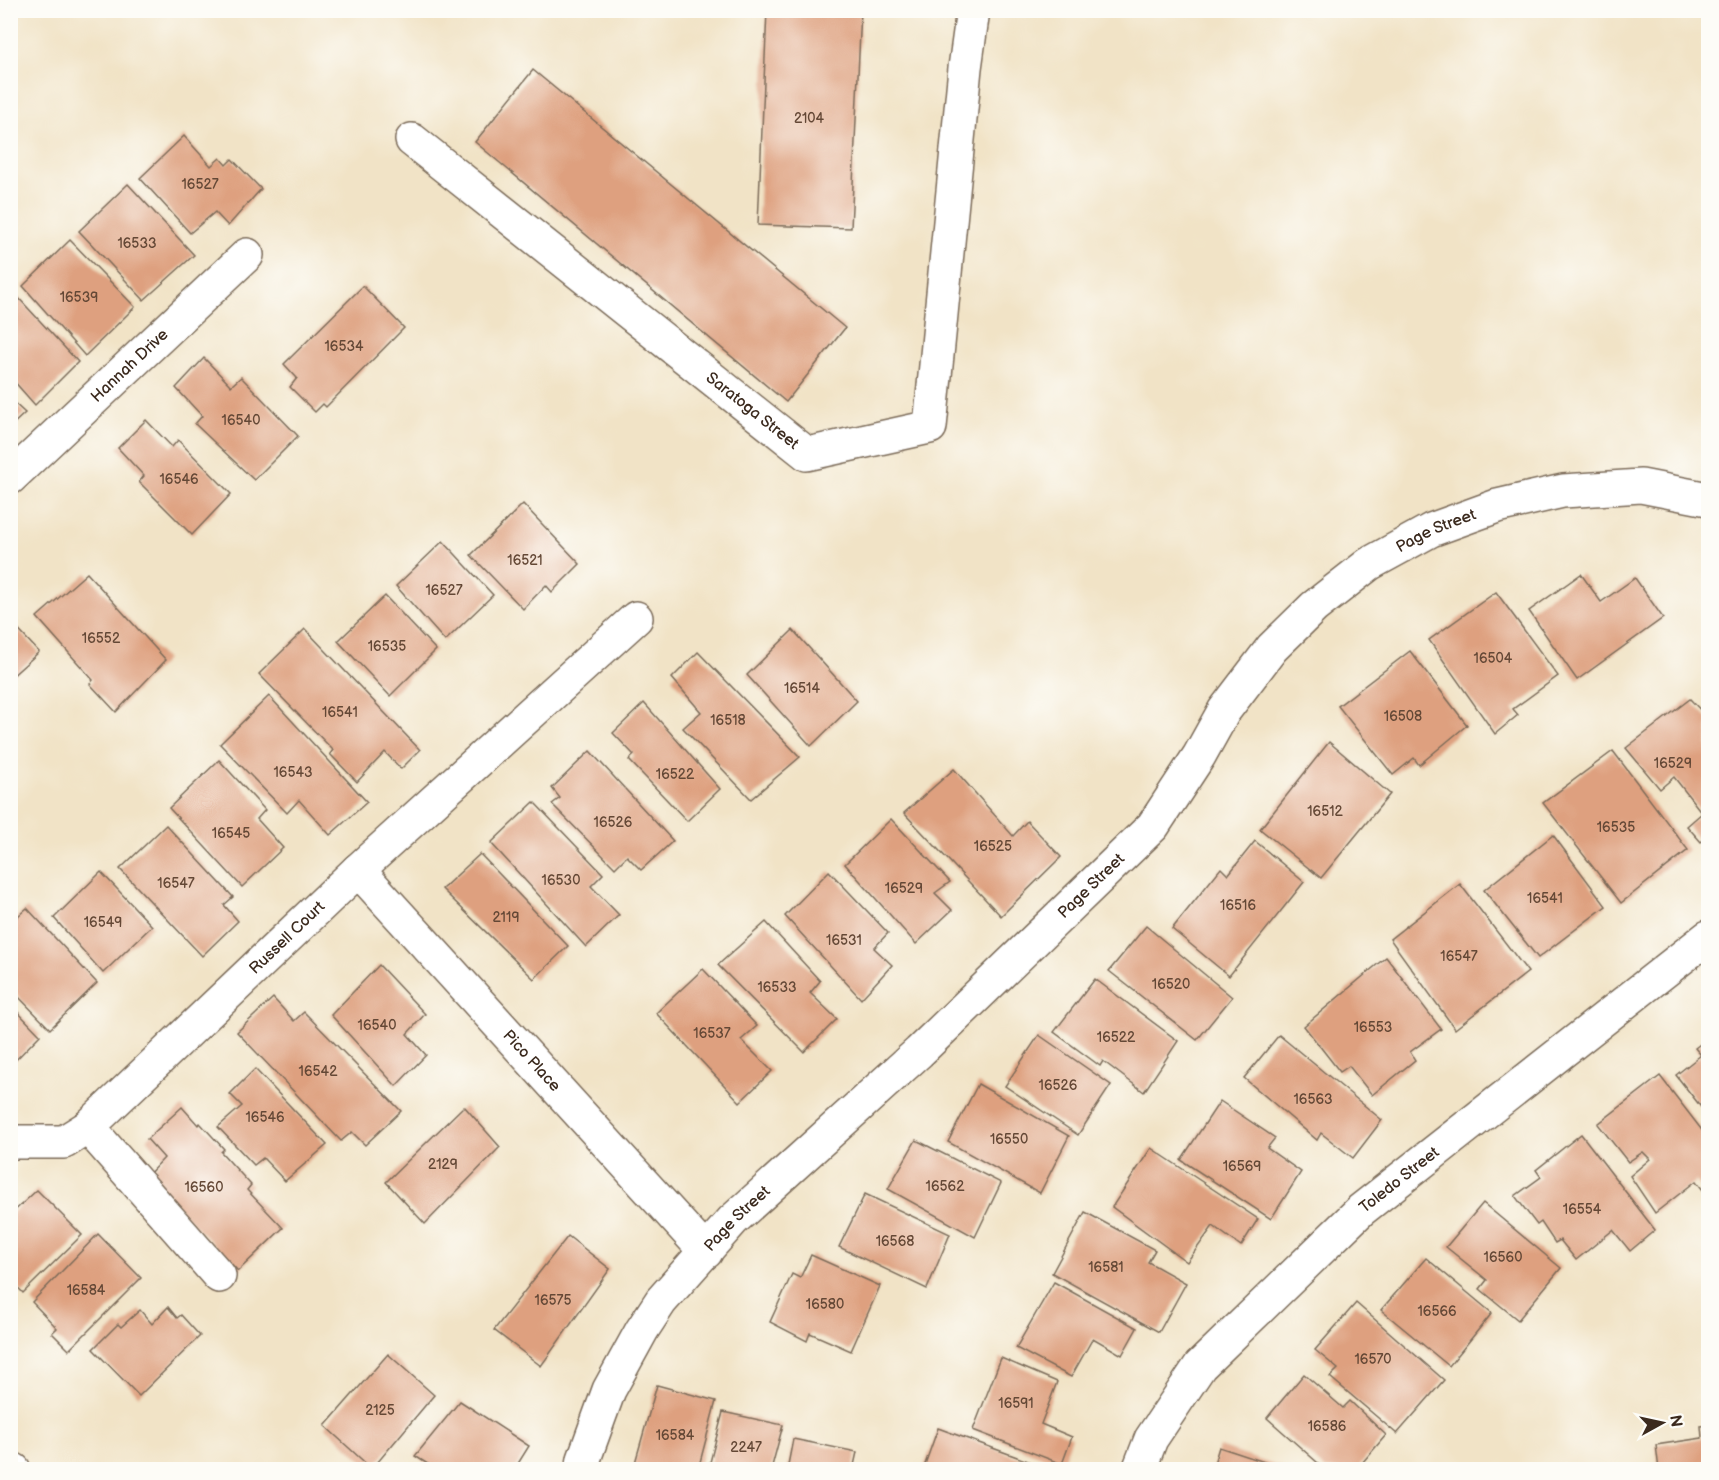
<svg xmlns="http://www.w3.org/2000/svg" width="1719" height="1480" viewBox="0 0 1719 1480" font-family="'Balsamiq Sans',sans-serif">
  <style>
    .building { fill: #dea07f }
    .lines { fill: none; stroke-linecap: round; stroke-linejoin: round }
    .street-casing { stroke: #7b6b59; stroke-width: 36 }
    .street { stroke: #fff; stroke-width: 33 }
    .labels { text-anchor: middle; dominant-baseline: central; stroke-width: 6; stroke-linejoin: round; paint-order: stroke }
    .number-label { font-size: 14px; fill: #644836 }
    .street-label { font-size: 16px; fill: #3b2a1e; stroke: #fdfcf7 }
  </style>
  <rect width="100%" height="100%" fill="#fdfcf7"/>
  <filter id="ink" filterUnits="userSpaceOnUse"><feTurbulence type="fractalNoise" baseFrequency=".0167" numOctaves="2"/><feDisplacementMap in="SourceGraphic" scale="12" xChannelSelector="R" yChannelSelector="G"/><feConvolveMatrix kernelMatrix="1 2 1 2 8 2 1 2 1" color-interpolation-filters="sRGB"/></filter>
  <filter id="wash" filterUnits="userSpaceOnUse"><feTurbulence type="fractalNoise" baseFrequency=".008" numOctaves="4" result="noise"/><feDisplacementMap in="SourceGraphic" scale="24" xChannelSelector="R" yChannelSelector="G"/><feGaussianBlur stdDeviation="1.35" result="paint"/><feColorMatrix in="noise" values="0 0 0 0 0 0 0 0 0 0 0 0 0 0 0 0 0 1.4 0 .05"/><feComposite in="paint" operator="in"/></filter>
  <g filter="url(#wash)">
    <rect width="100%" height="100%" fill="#f1e3c6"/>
    <g id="blocks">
      <g class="building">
        <path d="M767 10H861L851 228 758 225Z"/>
        <path d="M533 70 845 328 786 402 475 142Z"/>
        <path d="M184 136 211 166 220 158 226 165 232 159 261 189 228 226 215 212 190 233 140 178Z"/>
        <path d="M128 184 194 255 144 300 79 231Z"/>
        <path d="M70 240 135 307 85 356 23 286Z"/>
        <path d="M363 286 404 328 326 407 323 404 315 412 290 387 297 378 284 364Z"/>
        <path d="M14 293 78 362 35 405 12 379 10 380V296Z"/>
        <path d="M204 358 231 386 241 377 298 436 254 480 195 424 202 416 176 388Z"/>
        <path d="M10 399 25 413 10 427Z"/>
        <path d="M146 420 172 447 178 440 231 494 192 535 139 482 144 476 118 448Z"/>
        <path d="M523 504 580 564 552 592 546 585 523 609 471 555Z"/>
        <path d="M443 541 493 595 445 641 396 586Z"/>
        <path d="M87 573 166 660 116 712 90 684 93 680 37 617Z"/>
        <path d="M1581 574 1601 602 1635 578 1663 618 1577 680 1529 611Z"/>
        <path d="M1496 592 1558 676 1513 709 1518 715 1495 734 1429 640Z"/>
        <path d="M385 596 436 650 390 696 338 641Z"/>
        <path d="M10 621 39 652 10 678Z"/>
        <path d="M305 629 420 750 401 769 385 752 357 782 330 754 333 750 259 674Z"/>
        <path d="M793 630 857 701 811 746 747 675Z"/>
        <path d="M1410 651 1467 725 1419 765 1414 758 1393 775 1338 706Z"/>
        <path d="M698 652 800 757 751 799 683 728 701 712 672 678Z"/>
        <path d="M269 696 367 802 330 835 299 800 287 813 220 744Z"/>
        <path d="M1690 699 1708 718V836L1701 842 1687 826 1702 813 1674 777 1660 789 1626 748Z"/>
        <path d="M644 703 720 789 687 821 629 760 634 755 613 733Z"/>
        <path d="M1329 742 1390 794 1321 878 1260 829Z"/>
        <path d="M590 751 673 841 641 870 627 856 615 868 552 804 560 798 552 788Z"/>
        <path d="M1613 751 1688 850 1621 903 1543 803Z"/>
        <path d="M219 760 265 810 257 819 283 848 242 887 169 808Z"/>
        <path d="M954 769 1013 836 1027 821 1061 857 1001 916 904 813Z"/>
        <path d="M534 802 603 874 591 886 619 915 586 947 491 843Z"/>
        <path d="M891 819 950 882 935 893 952 910 916 944 845 864Z"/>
        <path d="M166 825 233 897 224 905 238 921 202 956 120 869Z"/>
        <path d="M1553 835 1606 906 1538 958 1484 890Z"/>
        <path d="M1255 841 1304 882 1229 976 1172 929 1221 868 1228 875Z"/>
        <path d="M480 854 568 946 534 979 442 889Z"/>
        <path d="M829 871 888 933 874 948 892 965 861 999 785 916Z"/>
        <path d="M101 872 152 926 103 973 54 918Z"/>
        <path d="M1460 884 1528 972 1455 1029 1390 939Z"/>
        <path d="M27 908 97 983 50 1029 10 988V923Z"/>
        <path d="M766 922 820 981 810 993 837 1019 804 1052 718 965Z"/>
        <path d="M1146 926 1232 997 1197 1040 1109 971Z"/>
        <path d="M1386 957 1441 1029 1410 1052 1415 1060 1372 1095 1349 1066 1340 1072 1304 1026Z"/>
        <path d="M379 965 425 1014 407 1034 426 1055 396 1086 331 1015Z"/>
        <path d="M703 969 757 1026 741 1040 772 1071 740 1102 656 1013Z"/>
        <path d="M1095 979 1178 1041 1144 1092 1103 1061 1100 1066 1054 1032Z"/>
        <path d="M273 998 294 1021 304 1012 401 1111 365 1145 352 1132 341 1141 237 1032Z"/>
        <path d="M10 1004 40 1035 10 1066Z"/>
        <path d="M1039 1035 1111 1085 1078 1135 1005 1086Z"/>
        <path d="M1279 1035 1382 1120 1353 1158 1321 1133 1317 1140 1244 1078Z"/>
        <path d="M1708 1038V1116L1676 1075 1701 1055 1695 1048Z"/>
        <path d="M255 1069 327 1145 285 1181 263 1158 254 1165 218 1127 242 1106 230 1094Z"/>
        <path d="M1660 1076 1708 1138V1194L1707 1195 1696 1181 1655 1213 1630 1176 1650 1159 1643 1152 1628 1162 1598 1124Z"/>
        <path d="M978 1084 1069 1136 1040 1193 948 1142Z"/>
        <path d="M1220 1101 1275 1138 1267 1148 1301 1172 1271 1219 1181 1160Z"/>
        <path d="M464 1106 500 1147 425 1224 386 1182Z"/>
        <path d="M182 1107 198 1125 200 1123 224 1149 221 1152 251 1185 247 1190 283 1228 238 1271 148 1175 164 1158 147 1139Z"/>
        <path d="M1581 1134 1655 1230 1630 1251 1613 1230 1576 1260 1560 1240 1555 1243 1541 1222 1537 1225 1515 1196 1541 1177 1536 1170Z"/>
        <path d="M916 1140 1001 1183 975 1237 888 1189Z"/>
        <path d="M1151 1148 1258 1219 1241 1246 1213 1226 1187 1262 1112 1207Z"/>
        <path d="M37 1190 82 1235 23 1293 10 1279V1215Z"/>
        <path d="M865 1194 950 1234 927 1289 839 1247Z"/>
        <path d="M1483 1203 1561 1268 1518 1320 1480 1289 1487 1280 1446 1247Z"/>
        <path d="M1085 1212 1155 1250 1148 1262 1186 1283 1159 1332 1052 1273Z"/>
        <path d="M98 1234 141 1278 69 1350 52 1333 57 1328 32 1302Z"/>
        <path d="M568 1236 610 1269 541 1366 494 1330Z"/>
        <path d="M811 1255 880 1286 851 1351 810 1333 807 1341 770 1322 792 1274 800 1278Z"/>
        <path d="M1426 1258 1492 1313 1449 1366 1381 1310Z"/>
        <path d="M1054 1282 1137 1328 1122 1355 1093 1338 1071 1377 1016 1348Z"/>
        <path d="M1356 1303 1444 1380 1397 1434 1330 1377 1338 1369 1315 1350Z"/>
        <path d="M168 1307 177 1318 181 1315 200 1336 139 1396 93 1349 118 1324 121 1327 140 1310 152 1324Z"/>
        <path d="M388 1354 434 1395 372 1469 325 1426Z"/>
        <path d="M1001 1358 1057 1382 1041 1424 1072 1437 1062 1464 973 1430Z"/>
        <path d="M1304 1374 1343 1408 1350 1401 1386 1435 1356 1470H1326L1267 1418Z"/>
        <path d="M657 1385 716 1401 698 1470H633Z"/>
        <path d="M460 1401 529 1446 514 1470H437L415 1456Z"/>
        <path d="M723 1412 783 1425 771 1470H708Z"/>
        <path d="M1708 1425V1470H1659L1656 1445 1702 1438 1701 1426Z"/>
        <path d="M938 1428 1050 1469V1470H923Z"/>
        <path d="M793 1439 857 1452 853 1470H787Z"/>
        <path d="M1219 1447 1283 1468V1470H1212Z"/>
      </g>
    </g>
  </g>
  <g filter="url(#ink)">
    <use href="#blocks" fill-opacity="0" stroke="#7b6b59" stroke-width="1.5"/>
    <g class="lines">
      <defs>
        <g id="street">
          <path id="s1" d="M412 140 807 454 930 427 965 68 973 10"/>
          <path id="s2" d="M10 478 247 255"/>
          <path id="s3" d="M358 870 706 1252"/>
          <path d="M88 1127 219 1276"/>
          <path id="s4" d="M10 1142H64L88 1127 358 870 636 618"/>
          <path d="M10 1469 14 1470"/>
          <path id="s5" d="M582 1470 584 1459 609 1390 642 1330 661 1301 733 1220 919 1052 1153 826 1199 756 1224 711 1272 648 1314 607 1369 564 1431 530 1497 506 1563 491 1641 486 1708 499"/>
          <path id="s6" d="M1139 1470 1151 1439 1200 1366 1361 1210 1708 937"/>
        </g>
      </defs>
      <use href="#street" class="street-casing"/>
      <use href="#street" class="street"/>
    </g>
  </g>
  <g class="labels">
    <g class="number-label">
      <text x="809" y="118">2104</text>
      <text x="200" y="184">16527</text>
      <text x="137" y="243">16533</text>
      <text x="79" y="297">16539</text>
      <text x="344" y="346">16534</text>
      <text x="241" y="420">16540</text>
      <text x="179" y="479">16546</text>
      <text x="525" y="560">16521</text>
      <text x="444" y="590">16527</text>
      <text x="101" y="638">16552</text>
      <text x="387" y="646">16535</text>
      <text x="1493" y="658">16504</text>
      <text x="802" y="688">16514</text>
      <text x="340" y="712">16541</text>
      <text x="1403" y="716">16508</text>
      <text x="728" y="720">16518</text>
      <text x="1673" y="763">16529</text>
      <text x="293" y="772">16543</text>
      <text x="675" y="774">16522</text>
      <text x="1325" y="811">16512</text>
      <text x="613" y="822">16526</text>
      <text x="1616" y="827">16535</text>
      <text x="231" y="833">16545</text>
      <text x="993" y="846">16525</text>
      <text x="561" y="880">16530</text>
      <text x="176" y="883">16547</text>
      <text x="904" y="888">16529</text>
      <text x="1545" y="898">16541</text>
      <text x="1238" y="905">16516</text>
      <text x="506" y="917">2119</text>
      <text x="103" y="922">16549</text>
      <text x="844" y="940">16531</text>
      <text x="1459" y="956">16547</text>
      <text x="1171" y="984">16520</text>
      <text x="777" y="987">16533</text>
      <text x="377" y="1025">16540</text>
      <text x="1373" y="1027">16553</text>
      <text x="712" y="1033">16537</text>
      <text x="1116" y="1037">16522</text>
      <text x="318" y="1071">16542</text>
      <text x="1058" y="1085">16526</text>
      <text x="1313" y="1099">16563</text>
      <text x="265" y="1117">16546</text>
      <text x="1009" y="1139">16550</text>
      <text x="443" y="1164">2129</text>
      <text x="1242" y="1166">16569</text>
      <text x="945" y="1186">16562</text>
      <text x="204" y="1187">16560</text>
      <text x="1582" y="1209">16554</text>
      <text x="895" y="1241">16568</text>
      <text x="1503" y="1257">16560</text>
      <text x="1106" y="1267">16581</text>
      <text x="86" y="1290">16584</text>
      <text x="553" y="1300">16575</text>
      <text x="825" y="1304">16580</text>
      <text x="1437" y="1311">16566</text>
      <text x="1373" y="1359">16570</text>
      <text x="1016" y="1403">16591</text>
      <text x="380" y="1410">2125</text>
      <text x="1327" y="1426">16586</text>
      <text x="675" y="1435">16584</text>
      <text x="746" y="1447">2247</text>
    </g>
    <g class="street-label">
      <text stroke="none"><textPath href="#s2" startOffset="164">Hannah Drive</textPath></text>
      <text stroke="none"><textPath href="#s1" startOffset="435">Saratoga Street</textPath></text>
      <text stroke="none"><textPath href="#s5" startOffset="1290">Page Street</textPath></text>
      <text stroke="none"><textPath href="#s5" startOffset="786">Page Street</textPath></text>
      <text stroke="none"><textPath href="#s4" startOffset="357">Russell Court</textPath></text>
      <text stroke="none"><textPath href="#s3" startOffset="258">Pico Place</textPath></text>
      <text stroke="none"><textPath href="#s6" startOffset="394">Toledo Street</textPath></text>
      <text stroke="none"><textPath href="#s5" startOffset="300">Page Street</textPath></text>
    </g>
  </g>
  <rect width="1719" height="1480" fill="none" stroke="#fdfcf7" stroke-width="36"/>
  <g transform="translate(1662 1423) rotate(82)" stroke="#fdfcf7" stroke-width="4.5" paint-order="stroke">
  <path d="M0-4.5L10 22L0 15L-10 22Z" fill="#3b2a1e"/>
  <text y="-9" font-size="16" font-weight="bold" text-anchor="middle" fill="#3b2a1e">N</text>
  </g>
</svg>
